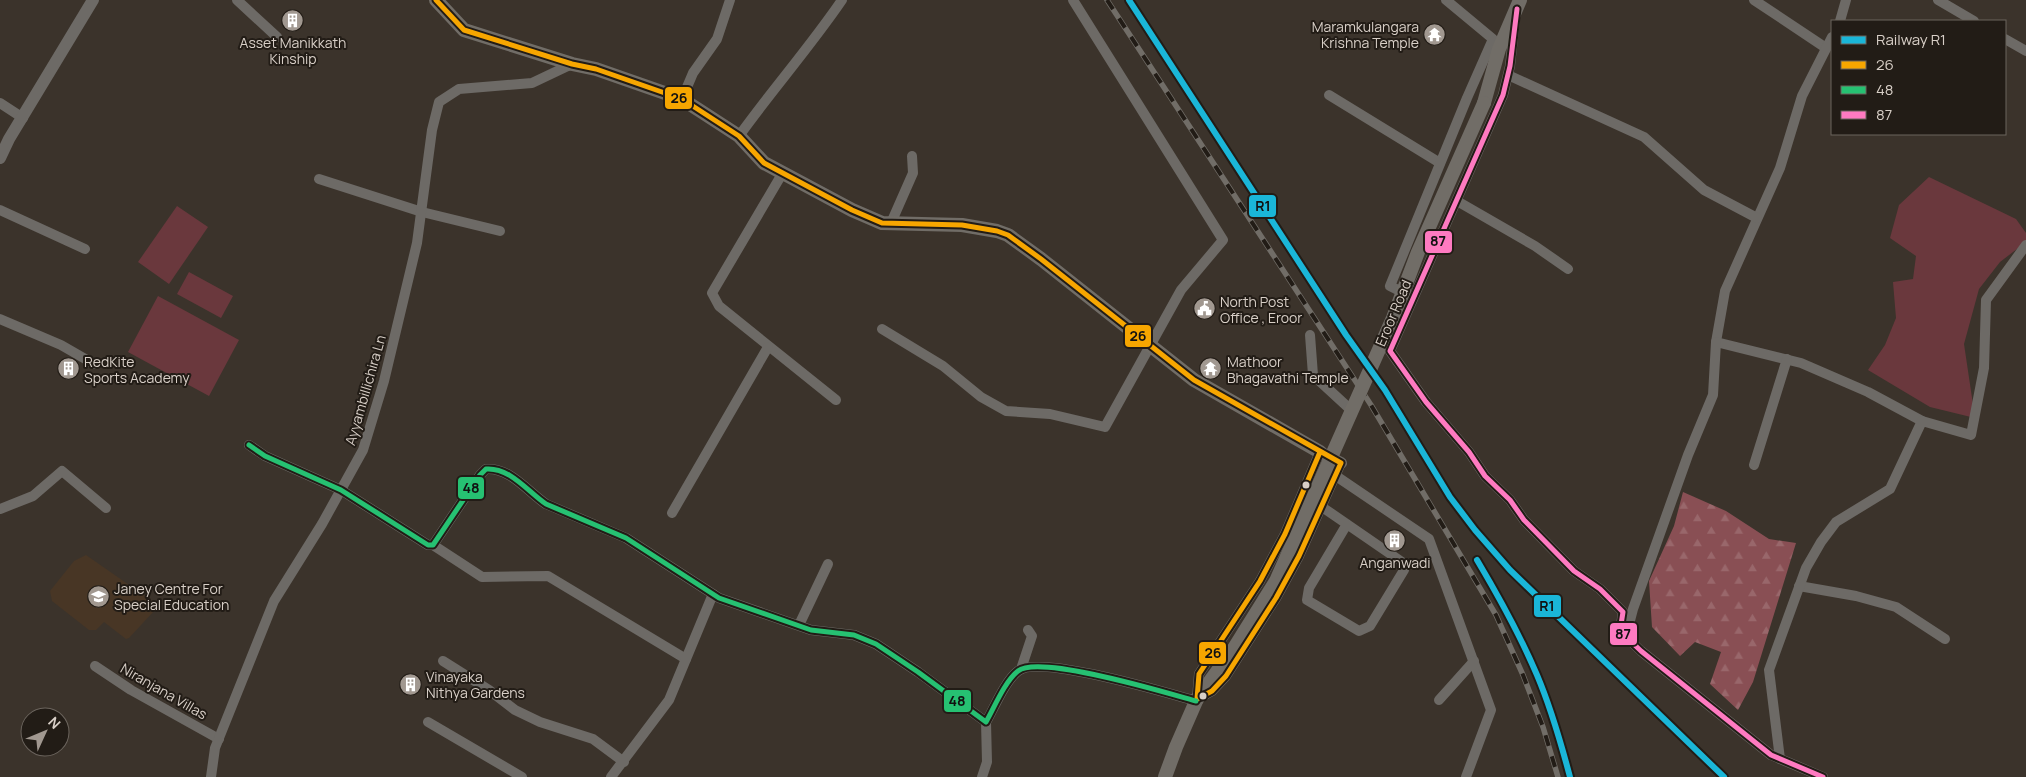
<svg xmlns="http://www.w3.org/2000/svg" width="2026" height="777" viewBox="0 0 2026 777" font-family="Manrope,sans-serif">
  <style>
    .built { fill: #483625 }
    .green { fill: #6a383d }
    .forest { fill: url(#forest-firs) }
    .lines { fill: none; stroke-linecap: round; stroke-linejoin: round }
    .minor { stroke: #6d6a66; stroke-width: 10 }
    .tertiary { stroke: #6d6a66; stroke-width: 12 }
    .secondary { stroke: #716d67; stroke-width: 14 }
    .rail-casing { stroke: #716d67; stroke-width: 5.5 }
    .rail { stroke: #221c16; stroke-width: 4; stroke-dasharray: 11; stroke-linecap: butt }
    .secondary-bridge { stroke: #716d67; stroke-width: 14 }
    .bus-1-casing { stroke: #221c16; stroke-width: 9 }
    .bus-2-casing { stroke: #221c16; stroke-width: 9 }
    .bus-3-casing { stroke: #221c16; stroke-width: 9 }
    .bus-1 { stroke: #f7a600; stroke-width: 5 }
    .bus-2 { stroke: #26c172; stroke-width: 5 }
    .bus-3 { stroke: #fe7ac1; stroke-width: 5 }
    .rail-1-casing { stroke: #221c16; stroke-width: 10 }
    .rail-1 { stroke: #1ab6d8; stroke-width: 6 }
    .bus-dot { fill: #d8cfc7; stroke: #221c16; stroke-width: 2 }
    .labels { text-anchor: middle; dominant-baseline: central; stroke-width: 4; stroke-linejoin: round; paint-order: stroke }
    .poi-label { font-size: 14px; fill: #d8cfc7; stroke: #221c16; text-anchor: start }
    .street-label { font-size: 14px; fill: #d8cfc7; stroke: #221c16 }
    .line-badge { stroke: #221c16; stroke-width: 2 }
    .pale-badge-label { font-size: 14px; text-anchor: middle; font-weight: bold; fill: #111 }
  </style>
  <defs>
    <pattern id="forest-firs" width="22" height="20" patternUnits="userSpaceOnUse" patternTransform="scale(1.25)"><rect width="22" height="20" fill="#894f54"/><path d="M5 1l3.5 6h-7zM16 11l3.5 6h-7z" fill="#99676b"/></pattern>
  </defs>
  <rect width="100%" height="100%" fill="#3b332b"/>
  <path class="built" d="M86 555 155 603 154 611 129 638 126 639 104 622 96 630H89L52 601 50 591 74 561Z"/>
  <g class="green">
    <path d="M1929 177 2016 219 2026 233V242L2000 262 1979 289 1964 344 1975 418 1930 407 1868 370 1885 345 1896 318 1893 282 1913 279 1916 256 1890 238 1899 205Z"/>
    <path d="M177 206 208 227 169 284 138 262Z"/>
    <path d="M189 272 233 296 221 318 177 294Z"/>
    <path d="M158 296 239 340 209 396 128 352Z"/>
  </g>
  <path class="forest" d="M1683 492 1726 511 1769 539 1796 543 1753 682 1738 710 1710 684 1721 652 1695 642 1680 656 1652 627 1649 581 1674 526Z"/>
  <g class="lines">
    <g class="minor">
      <path d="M237 0 277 37"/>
      <path d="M1754 0 1826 48"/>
      <path d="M1938 0 1974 21"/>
      <path d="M1515 19 1510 66 1503 95 1390 351 1426 402 1469 452 1485 476 1510 500 1524 520 1574 571 1600 589 1623 612 1620 631 1641 651 1771 755 1823 777"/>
      <path d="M1840 21 1846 0"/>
      <path d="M1832 37 1802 96 1780 168 1725 291 1716 342 1801 363 1868 392 1922 421"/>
      <path d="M2005 39 2026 51"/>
      <path d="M1508 75 1644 137 1704 190 1757 218"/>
      <path d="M1329 95 1440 163"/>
      <path d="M682 99 693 73 717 39 730 0"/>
      <path d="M0 103 23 118"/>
      <path d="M739 136C772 90 810 47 842 0"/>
      <path d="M782 174 712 293 719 306 836 400"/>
      <path d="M319 179 422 212 500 231"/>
      <path d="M1457 201 1535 246 1568 269"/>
      <path d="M0 210 85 249"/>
      <path d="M891 223 913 173 912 156"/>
      <path d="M1408 295 1390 286 1467 98 1493 39 1446 0"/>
      <path d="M0 319 61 345 94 364"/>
      <path d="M882 329 943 366 981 397 1006 411 1050 414 1105 427 1181 290 1223 240 1073 0"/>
      <path d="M1310 335 1313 375 1351 410"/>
      <path d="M249 445 265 456 341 490 428 545H433L480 475 486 469C510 467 528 492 546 504L626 538 719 598 811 630 854 635 876 644 918 672 986 722C994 708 1005 681 1018 671 1039 654 1167 693 1196 701"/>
      <path d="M1320 452 1285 534 1260 581 1199 674 1197 699 1212 691 1226 676 1276 598 1299 556 1341 463"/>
      <path d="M1754 465 1787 359"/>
      <path d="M1336 476 1429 539 1491 710 1466 777"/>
      <path d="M1322 507 1402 562 1404 570 1370 626 1359 631 1307 600 1309 588 1347 524"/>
      <path d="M0 509 33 496 62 471 106 508"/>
      <path d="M672 513 768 347"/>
      <path d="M433 545 482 577 548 576 686 659"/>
      <path d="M1799 586 1856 596 1896 607 1945 639"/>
      <path d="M799 625 828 564"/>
      <path d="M1626 636 1633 609 1688 455 1713 395 1716 342"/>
      <path d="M443 661 489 690 515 710 540 722 593 739 624 762"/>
      <path d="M95 666 131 690 219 739"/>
      <path d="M1021 669 1032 636 1028 630"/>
      <path d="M1439 700 1474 661"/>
      <path d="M428 722 522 777"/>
      <path d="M1780 759 1769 670 1806 568 1821 542 1836 522 1890 489 1922 421 1971 435 1984 368 1986 300 2026 245"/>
      <path d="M211 777 215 748 274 601 322 524 363 450 384 381 417 243 432 130 439 102 459 89 532 83 572 64"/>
      <path d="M611 777 669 700 713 594"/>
      <path d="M982 777 987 762 986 722"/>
    </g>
    <g class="tertiary">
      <path d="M0 158 9 139 93 0"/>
      <path d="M1322 453 1341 463"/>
    </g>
    <g class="secondary">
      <path d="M436 0 464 30 572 64 596 69 682 99 739 136 764 163 852 210 882 223 962 225 997 231 1008 235 1041 259 1194 380 1320 452"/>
      <path d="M1484 103 1499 49 1520 0"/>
      <path d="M1165 777 1176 747 1197 699"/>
    </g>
    <defs>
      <g id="rail">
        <path d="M1107 0 1371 405 1496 615 1523 675 1543 727 1558 777"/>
        <path d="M1129 0 1346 335 1385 390 1450 497 1475 530 1510 570 1724 777"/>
      </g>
    </defs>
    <use href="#rail" class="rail-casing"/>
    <use href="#rail" class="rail"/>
    <path class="secondary-bridge" d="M1197 699 1233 650 1276 581 1393 318 1418 252 1484 103"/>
    <defs>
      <path id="bus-1" d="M436 0 464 30 572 64 596 69 682 99 739 136 764 163 852 210 882 223 962 225 997 231 1008 235 1041 259 1194 380 1341 463 1299 556 1276 598 1226 676 1212 691 1197 699 1199 674 1260 581 1285 534 1320 452"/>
      <path id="bus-2" d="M249 445 265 456 341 490 428 545H433L480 475 486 469C510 467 528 492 546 504L626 538 719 598 811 630 854 635 876 644 918 672 986 722C994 708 1005 681 1018 671 1039 654 1167 693 1196 701"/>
      <path id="bus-3" d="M1517 9 1510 66 1503 95 1390 351 1426 402 1469 452 1485 476 1510 500 1524 520 1574 571 1600 589 1623 612 1620 631 1641 651 1771 755 1823 777"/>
    </defs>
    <use href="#bus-1" class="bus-1-casing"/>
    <use href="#bus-2" class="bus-2-casing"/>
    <use href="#bus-3" class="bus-3-casing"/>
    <use href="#bus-1" class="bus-1"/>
    <use href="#bus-2" class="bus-2"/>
    <use href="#bus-3" class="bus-3"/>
    <defs>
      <g id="rail-1">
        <path d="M1129 0 1346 335 1385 390 1450 497 1475 530 1510 570 1724 777"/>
        <path d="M1477 560C1499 597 1520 635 1537 675 1551 708 1561 743 1570 777"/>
      </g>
    </defs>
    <use href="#rail-1" class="rail-1-casing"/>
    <use href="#rail-1" class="rail-1"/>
  </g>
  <defs>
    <symbol id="building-disc" viewBox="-11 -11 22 22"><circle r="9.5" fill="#a19890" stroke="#221c16"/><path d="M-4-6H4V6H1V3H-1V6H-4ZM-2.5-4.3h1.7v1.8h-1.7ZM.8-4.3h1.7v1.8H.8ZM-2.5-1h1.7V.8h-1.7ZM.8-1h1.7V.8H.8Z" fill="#fff"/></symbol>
    <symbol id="temple-disc" viewBox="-11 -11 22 22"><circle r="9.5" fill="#a19890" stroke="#221c16"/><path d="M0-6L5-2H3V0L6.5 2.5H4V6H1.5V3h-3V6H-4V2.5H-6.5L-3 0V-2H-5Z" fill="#fff"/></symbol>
    <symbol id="civic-disc" viewBox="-11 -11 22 22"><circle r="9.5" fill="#a19890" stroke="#221c16"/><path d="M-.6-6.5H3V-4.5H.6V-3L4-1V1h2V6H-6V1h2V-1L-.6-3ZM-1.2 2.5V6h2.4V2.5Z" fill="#fff"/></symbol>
    <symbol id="school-disc" viewBox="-11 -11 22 22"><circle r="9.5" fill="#a19890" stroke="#221c16"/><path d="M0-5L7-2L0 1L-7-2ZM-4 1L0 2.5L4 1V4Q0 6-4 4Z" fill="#fff"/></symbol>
  </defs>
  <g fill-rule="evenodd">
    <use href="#building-disc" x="280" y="8" width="25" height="25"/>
    <use href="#temple-disc" x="1422" y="22" width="25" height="25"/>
    <use href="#civic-disc" x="1192" y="296" width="25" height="25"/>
    <use href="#building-disc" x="56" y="356" width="25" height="25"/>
    <use href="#temple-disc" x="1198" y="356" width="25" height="25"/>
    <use href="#building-disc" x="1382" y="528" width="25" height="25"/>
    <use href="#school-disc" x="86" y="584" width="25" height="25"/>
    <use href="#building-disc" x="398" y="672" width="25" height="25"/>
  </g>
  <g class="bus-dot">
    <circle cx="1306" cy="485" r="4.5"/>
    <circle cx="1203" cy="696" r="4.5"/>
  </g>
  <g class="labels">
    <g class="poi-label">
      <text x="1419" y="26" text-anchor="end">Maramkulangara<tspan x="1419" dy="16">Krishna Temple</tspan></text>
      <text x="293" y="42" text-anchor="middle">Asset Manikkath<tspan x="293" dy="16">Kinship</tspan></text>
      <text x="1220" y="301">North Post<tspan x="1220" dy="16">Office , Eroor</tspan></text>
      <text x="84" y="361">RedKite<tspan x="84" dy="16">Sports Academy</tspan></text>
      <text x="1227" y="361">Mathoor<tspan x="1227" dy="16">Bhagavathi Temple</tspan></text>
      <text x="1395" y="562" text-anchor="middle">Anganwadi</text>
      <text x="114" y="588">Janey Centre For<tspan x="114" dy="16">Special Education</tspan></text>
      <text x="426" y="676">Vinayaka<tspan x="426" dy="16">Nithya Gardens</tspan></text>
    </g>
    <g class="street-label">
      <text transform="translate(1393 313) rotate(-67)">Eroor Road</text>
      <text transform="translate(365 390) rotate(-74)">Ayyambillichira Ln</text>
      <text transform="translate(164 691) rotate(30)">Niranjana Villas</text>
    </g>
  </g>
  <g class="line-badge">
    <rect x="664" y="86" width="29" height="24" rx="5" fill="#f7a600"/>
    <rect x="1248" y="194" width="29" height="24" rx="5" fill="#1ab6d8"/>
    <rect x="1424" y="230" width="29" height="24" rx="5" fill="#fe7ac1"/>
    <rect x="1124" y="324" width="28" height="24" rx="5" fill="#f7a600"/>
    <rect x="457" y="476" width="28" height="24" rx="5" fill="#26c172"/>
    <rect x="1533" y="594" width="29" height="24" rx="5" fill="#1ab6d8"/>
    <rect x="1609" y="622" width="29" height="24" rx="5" fill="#fe7ac1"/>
    <rect x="1198" y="641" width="29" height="24" rx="5" fill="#f7a600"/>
    <rect x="943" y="689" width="29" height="24" rx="5" fill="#26c172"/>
  </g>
  <g class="pale-badge-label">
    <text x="679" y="103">26</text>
    <text x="1263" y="211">R1</text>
    <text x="1438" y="246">87</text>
    <text x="1138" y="341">26</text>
    <text x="471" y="493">48</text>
    <text x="1547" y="611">R1</text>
    <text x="1623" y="639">87</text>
    <text x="1213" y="658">26</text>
    <text x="957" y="706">48</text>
  </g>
  <rect x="1831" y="20" width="175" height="115" fill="#221c16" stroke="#6b645d"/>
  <rect x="1841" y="36" width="25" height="8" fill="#1ab6d8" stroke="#6b645d"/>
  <text x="1876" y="45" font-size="15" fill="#d8cfc7">Railway R1</text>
  <rect x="1841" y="61" width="25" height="8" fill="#f7a600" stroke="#6b645d"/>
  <text x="1876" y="70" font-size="15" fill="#d8cfc7">26</text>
  <rect x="1841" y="86" width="25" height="8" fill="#26c172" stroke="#6b645d"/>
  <text x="1876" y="95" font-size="15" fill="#d8cfc7">48</text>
  <rect x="1841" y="111" width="25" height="8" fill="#fe7ac1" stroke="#6b645d"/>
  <text x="1876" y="120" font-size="15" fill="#d8cfc7">87</text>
  <g transform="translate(45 732) rotate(46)"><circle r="24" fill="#221c16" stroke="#6b645d"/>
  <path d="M0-4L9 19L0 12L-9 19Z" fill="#a19890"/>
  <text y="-8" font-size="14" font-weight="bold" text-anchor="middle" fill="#d8cfc7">N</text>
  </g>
</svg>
